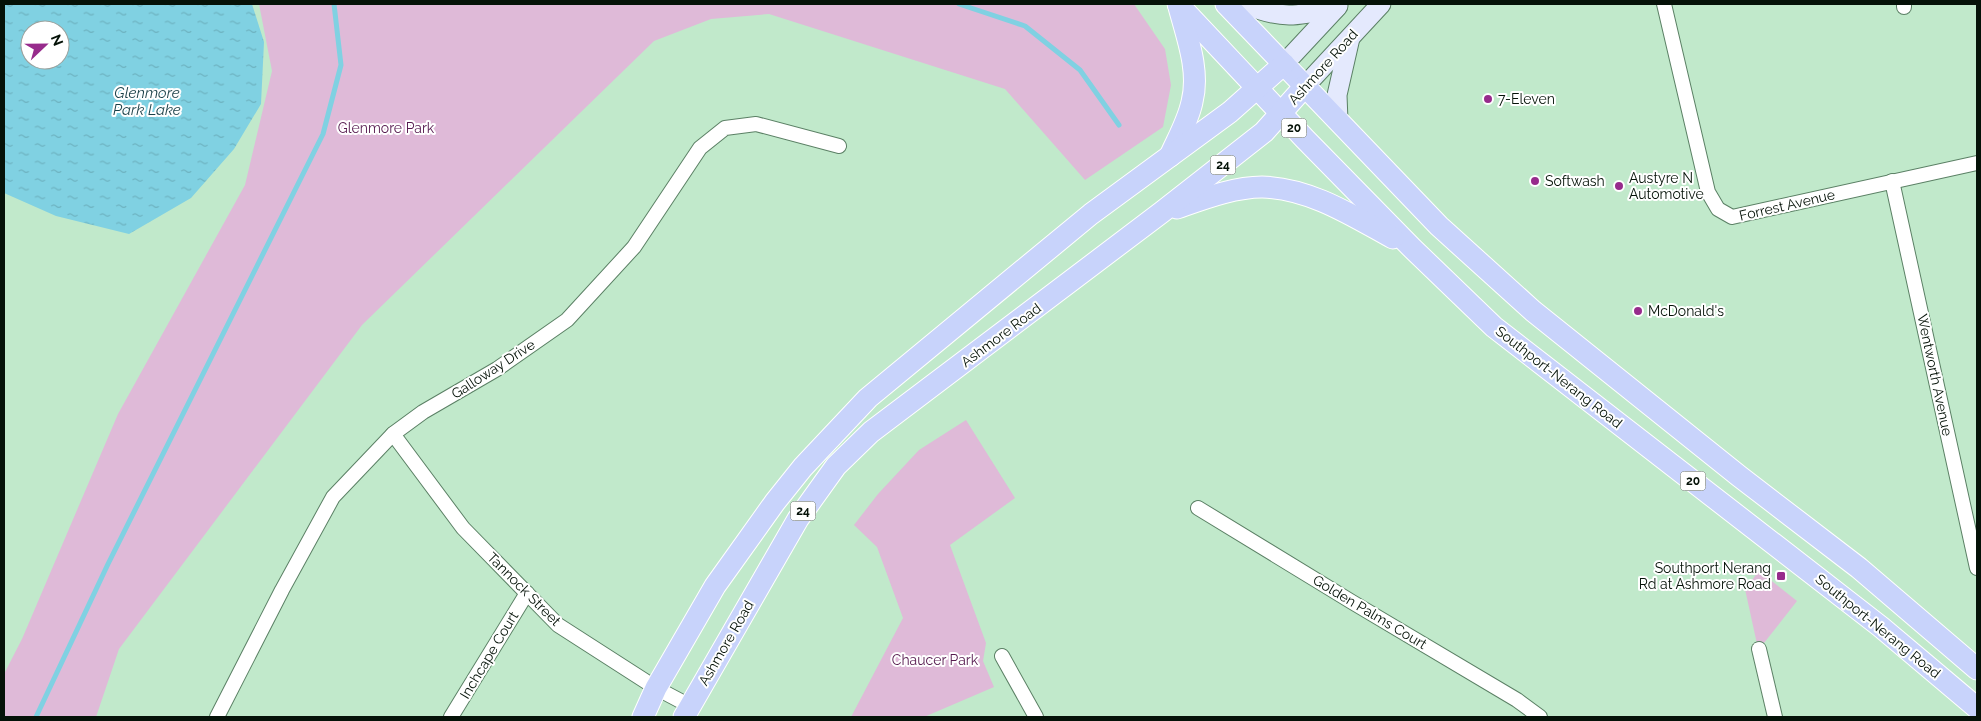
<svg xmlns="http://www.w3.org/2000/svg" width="1981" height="721" viewBox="0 0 1981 721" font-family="Raleway,sans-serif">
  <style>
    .green { fill: #dfbad8 }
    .water { fill: url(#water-ripples); fill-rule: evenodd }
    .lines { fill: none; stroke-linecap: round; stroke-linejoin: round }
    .stream { stroke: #80d1e2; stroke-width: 5 }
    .street-casing { stroke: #5b8065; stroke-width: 16 }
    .secondary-casing { stroke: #5b8065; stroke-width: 21 }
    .primary-casing { stroke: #fff; stroke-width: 23 }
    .street { stroke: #fff; stroke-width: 14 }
    .secondary { stroke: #e4e9fd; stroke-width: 19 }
    .primary { stroke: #c8d3fb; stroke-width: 21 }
    .poi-dot { fill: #972b8c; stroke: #fff; stroke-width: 2 }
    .labels { text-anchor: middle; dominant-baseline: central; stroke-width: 4; stroke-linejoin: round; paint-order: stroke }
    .shield { fill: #fff; stroke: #505952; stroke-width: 1 }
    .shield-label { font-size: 12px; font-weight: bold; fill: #051208 }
    .street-label { font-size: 14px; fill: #051208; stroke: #fff }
    .poi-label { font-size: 14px; fill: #051208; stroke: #fff; text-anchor: start }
    .park-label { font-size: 14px; fill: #561a4f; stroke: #fff }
    .water-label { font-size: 15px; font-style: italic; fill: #193f47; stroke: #fff }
  </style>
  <defs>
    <pattern id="water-ripples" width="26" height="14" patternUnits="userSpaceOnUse" patternTransform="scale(1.25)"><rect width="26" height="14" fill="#80d1e2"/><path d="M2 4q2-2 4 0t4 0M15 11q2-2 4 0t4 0" fill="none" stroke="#6db2c0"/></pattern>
  </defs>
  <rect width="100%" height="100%" fill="#c1e9cb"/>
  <g class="green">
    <path d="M259 4H1134L1165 49 1171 85 1163 127 1085 180 1005 89 769 14 711 19 654 41 362 325 119 649 96 717H4V674L22 639 118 414 245 185 272 71Z"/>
    <path d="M966 420 1015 498 950 545 986 643 983 661 994 687 924 717H851L903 618 877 547 854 525 878 494 919 450Z"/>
    <path d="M1759 571 1797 601 1764 643 1757 644 1745 589Z"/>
  </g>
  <path class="water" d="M4 4H252L264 42 261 104 234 149 191 198 129 234 56 216 4 193ZM30 30H60V60H30Z"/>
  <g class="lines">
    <g class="stream">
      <path d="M959 4 1025 26 1080 70 1119 125"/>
      <path d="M36 717 108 564 323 134 341 65 334 4"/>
    </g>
    <defs>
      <g id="street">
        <path d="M1664 4 1708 192 1718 209 1732 217 1977 163"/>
        <path d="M1904 4V7"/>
        <path d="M1892 181 1977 568"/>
        <path d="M393 434 463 528 558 625 656 688 690 706"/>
        <path d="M1198 508 1352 602 1517 700 1540 717"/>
        <path d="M1759 649 1775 717"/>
        <path d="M1002 656 1036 717"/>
        <path d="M217 717 282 590 333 497 393 434 423 412 497 369 567 320 634 247 700 148 725 128 756 124 839 146"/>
        <path d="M451 717 527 593"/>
      </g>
      <g id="secondary">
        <path d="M1245 4C1281 20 1298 16 1336 8"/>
        <path d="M1284 64 1338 6"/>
        <path d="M1305 86 1381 4"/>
        <path d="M1338 121 1337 95 1350 38"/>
      </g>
      <g id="primary">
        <path d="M1178 4 1305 139 1413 249 1494 327 1881 627 1977 708"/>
        <path d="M1226 4 1439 226 1533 311 1739 476 1859 568 1977 669"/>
        <path d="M1170 156C1178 138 1188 121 1192 102 1200 71 1187 37 1179 7"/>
        <path d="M1177 208C1203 199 1234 187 1262 187 1310 188 1353 216 1393 238"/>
        <path d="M643 717 656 688 715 586 775 502 803 467 868 398 1091 214 1230 112 1284 64"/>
        <path d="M684 717 798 519 836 466 871 432 1162 212 1264 132 1305 86"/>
      </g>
    </defs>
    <use href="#street" class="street-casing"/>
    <use href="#secondary" class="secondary-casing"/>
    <use href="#primary" class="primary-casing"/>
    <use href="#street" class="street"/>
    <use href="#secondary" class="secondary"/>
    <use href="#primary" class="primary"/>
  </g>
  <g class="poi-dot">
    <circle cx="1488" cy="99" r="5"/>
    <circle cx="1535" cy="181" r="5"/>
    <circle cx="1619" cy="186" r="5"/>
    <circle cx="1638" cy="311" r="5"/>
    <rect x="1776" y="571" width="10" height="10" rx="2.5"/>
  </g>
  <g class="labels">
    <g class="shield">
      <rect x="1281.5" y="118.5" width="25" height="19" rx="4"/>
      <rect x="1210.5" y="155.5" width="25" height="19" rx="4"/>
      <rect x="1680.5" y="471.5" width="25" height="19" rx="4"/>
      <rect x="790.5" y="501.5" width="25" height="19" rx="4"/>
    </g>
    <g class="shield-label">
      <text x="1294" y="128">20</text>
      <text x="1223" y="165">24</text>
      <text x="1693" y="481">20</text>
      <text x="803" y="511">24</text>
    </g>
    <g class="street-label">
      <text transform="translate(1323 67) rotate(-48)">Ashmore Road</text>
      <text transform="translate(1787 205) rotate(-13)">Forrest Avenue</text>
      <text transform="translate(1001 335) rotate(-37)">Ashmore Road</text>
      <text transform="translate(493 369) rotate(-33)">Galloway Drive</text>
      <text transform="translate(1935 375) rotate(78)">Wentworth Avenue</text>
      <text transform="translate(1559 377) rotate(38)">Southport-Nerang Road</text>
      <text transform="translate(524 589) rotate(45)">Tannock Street</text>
      <text transform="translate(1370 612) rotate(31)">Golden Palms Court</text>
      <text transform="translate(1878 626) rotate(39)">Southport-Nerang Road</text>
      <text transform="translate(726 643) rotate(-60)">Ashmore Road</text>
      <text transform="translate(489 655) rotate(-59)">Inchcape Court</text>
    </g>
    <g class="poi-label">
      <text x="1498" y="99">7-Eleven</text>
      <text x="1629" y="178">Austyre N<tspan x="1629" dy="16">Automotive</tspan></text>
      <text x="1545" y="181">Softwash</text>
      <text x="1648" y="311">McDonald's</text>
      <text x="1771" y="568" text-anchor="end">Southport Nerang<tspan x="1771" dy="16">Rd at Ashmore Road</tspan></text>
    </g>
    <g class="park-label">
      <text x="386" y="128">Glenmore Park</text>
      <text x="935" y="660">Chaucer Park</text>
    </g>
    <g class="water-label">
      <text x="147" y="93">Glenmore<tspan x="147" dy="17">Park Lake</tspan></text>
    </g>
  </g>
  <rect width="1981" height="721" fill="none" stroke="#051208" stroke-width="10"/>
  <g transform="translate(45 45) rotate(68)"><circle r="24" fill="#ffffff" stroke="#9ba09c"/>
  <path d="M0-4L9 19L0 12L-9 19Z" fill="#972b8c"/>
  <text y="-8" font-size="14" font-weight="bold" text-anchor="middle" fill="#051208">N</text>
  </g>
</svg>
